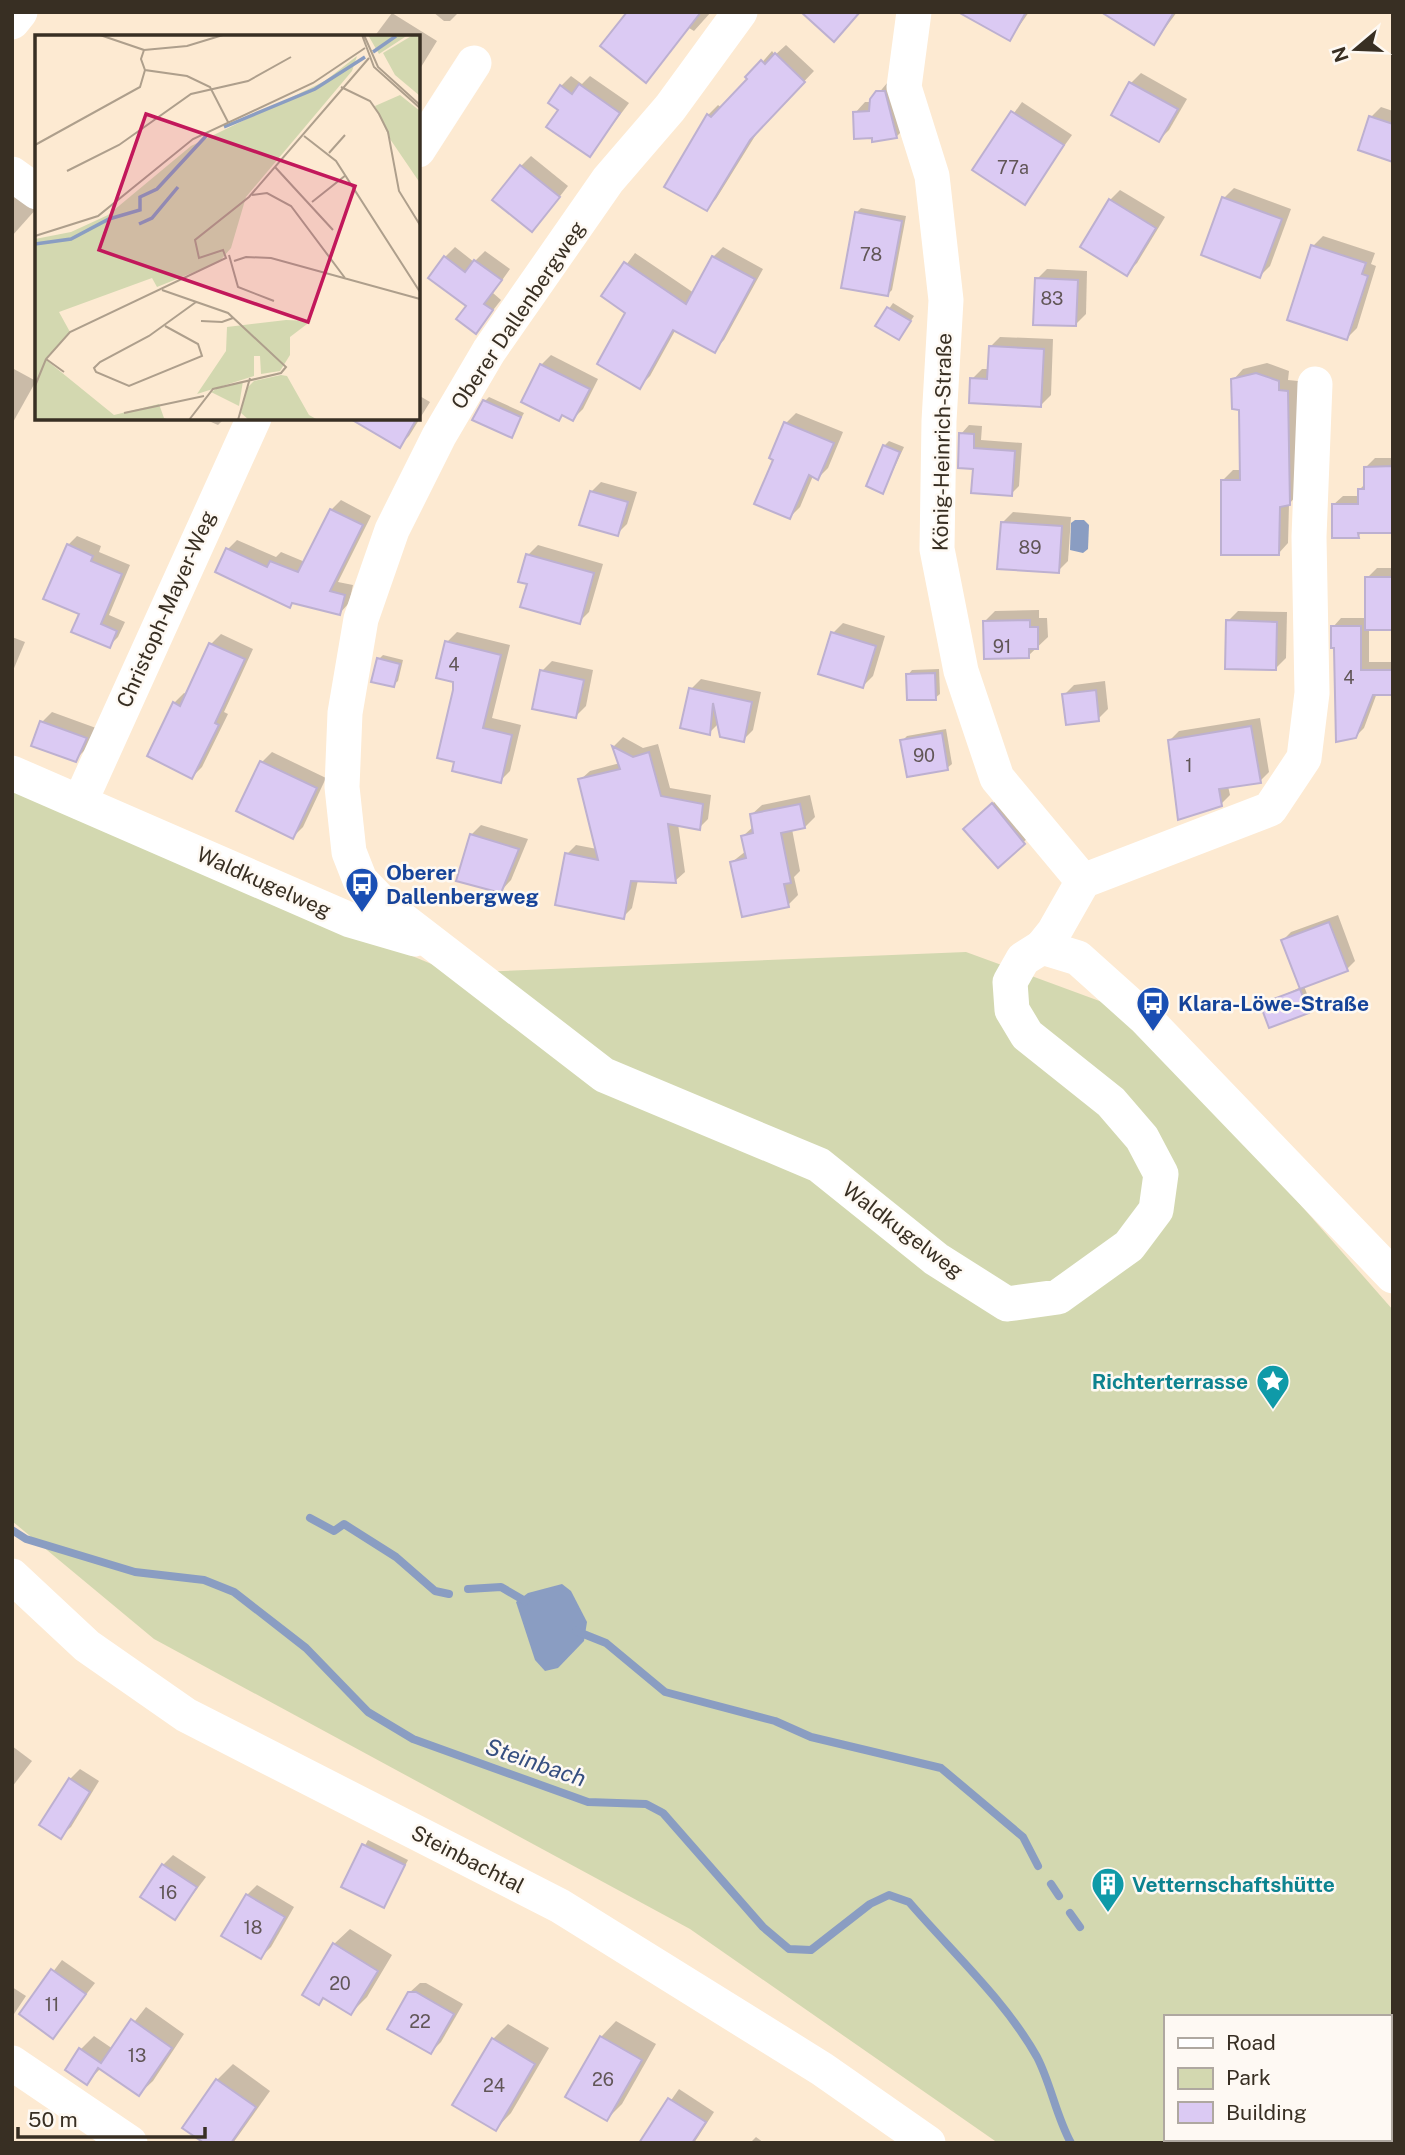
<svg xmlns="http://www.w3.org/2000/svg" width="1405" height="2155" viewBox="0 0 1405 2155" font-family="'Public Sans',sans-serif">
  <style>
    .green { fill: #d3d8b0; fill-rule: evenodd }
    .water { fill: #8a9dc2 }
    .shadow { fill: #0003 }
    .lines { fill: none; stroke-linecap: round; stroke-linejoin: round }
    .stream { stroke: #8a9dc2; stroke-width: 8 }
    .building { fill: #dbcaf3; stroke: #bdb0d0; stroke-width: 2 }
    .minor { stroke: #fff; stroke-width: 35 }
    .labels { text-anchor: middle; dominant-baseline: central; stroke-width: 5; stroke-linejoin: round; paint-order: stroke }
    .number-label { font-size: 18px; fill: #615657 }
    .street-label { font-size: 21px; fill: #382f23; stroke: #fef9f3 }
    .transit-label { font-size: 21px; font-weight: bold; fill: #164399; stroke: #fef9f3; text-anchor: start }
    .culture-label { font-size: 21px; font-weight: bold; fill: #0d838f; stroke: #fef9f3; text-anchor: end }
    .water-label { font-size: 23px; font-style: italic; fill: #364f80; stroke: #fef9f3 }
    .inset-river { fill: none; stroke: #8a9dc2; stroke-width: 3.5 }
    .inset-road { fill: none; stroke: #ae9f8c; stroke-width: 2 }
    .view { fill: #c2185b; fill-opacity: 0.15; stroke: #c2185b; stroke-width: 3.5 }
    .inset-edge { fill: none; stroke: #382f23; stroke-width: 3.5 }
  </style>
  <rect width="100%" height="100%" fill="#fdead2"/>
  <path class="green" d="M12 789 453 973 966 952 1132 1013 1393 1310V2143H998L690 1929 154 1639 12 1521ZM1165 2017H1389V2139H1165Z"/>
  <g class="water">
    <path d="M1075 520H1084L1089 525 1088 549 1083 553 1070 550 1071 523Z"/>
    <path d="M562 1584 571 1591 587 1622 584 1641 558 1668 545 1671 535 1660 516 1602 528 1593Z"/>
  </g>
  <g class="shadow">
    <path d="M433 12H459L450 21H444Z"/>
    <path d="M629 12H711L694 31 689 28 646 80Z"/>
    <path d="M965 12H1029L1010 39Z"/>
    <path d="M1106 12H1177L1154 43Z"/>
    <path d="M392 13 437 41 418 72V37H374Z"/>
    <path d="M786 45 814 71 760 128 716 199 706 209 708 115 718 105 722 108 772 51 775 55Z"/>
    <path d="M1141 73 1187 99 1169 130 1159 140 1131 83Z"/>
    <path d="M571 76 582 84 590 76 629 103 590 155 560 109 561 86Z"/>
    <path d="M888 82 906 127 896 137 855 113 865 102H871Z"/>
    <path d="M1022 102 1072 135 1024 202 974 169Z"/>
    <path d="M1381 107 1393 111V160L1371 117Z"/>
    <path d="M531 156 568 186 542 219 521 166Z"/>
    <path d="M12 181 37 208 12 236Z"/>
    <path d="M1234 188 1291 209 1270 266 1260 276 1224 198Z"/>
    <path d="M1120 190 1165 217 1137 263 1127 273 1110 200Z"/>
    <path d="M861 208 906 216 892 290 887 295 856 213Z"/>
    <path d="M1323 236 1375 253 1371 264 1376 266 1357 328 1347 338 1313 246Z"/>
    <path d="M455 247 474 262 485 251 510 269 493 293 501 300 476 332 468 305 445 257Z"/>
    <path d="M723 247 763 269 724 340 714 350 676 329 650 376 640 386 628 313 603 296 635 253 694 293 713 257Z"/>
    <path d="M1047 269 1087 271 1086 314 1075 325 1037 279Z"/>
    <path d="M893 303 914 316 903 333 878 325Z"/>
    <path d="M1000 337 1053 339 1051 395 1041 405 972 379 982 369H989L990 347Z"/>
    <path d="M551 355 598 379 583 409 573 419 541 365Z"/>
    <path d="M1267 363 1289 371 1288 380 1298 381 1299 493 1289 504 1288 543 1278 554 1223 480 1233 470H1242L1241 409 1233 380 1243 369Z"/>
    <path d="M12 368 36 381 12 424Z"/>
    <path d="M418 395 430 402 409 436 399 446 365 418H418Z"/>
    <path d="M489 397 524 413 511 436 485 401Z"/>
    <path d="M796 413 843 432 828 468 818 478 813 476 800 507 790 517 775 459 771 457 786 423Z"/>
    <path d="M202 418H225L218 425Z"/>
    <path d="M969 425 982 426 981 440 1022 443 1019 486 1011 494 975 467 961 434Z"/>
    <path d="M889 441 904 447 883 492 884 446Z"/>
    <path d="M1375 458H1393V531L1362 532 1358 536 1333 505 1343 496H1360L1359 490 1366 483V467Z"/>
    <path d="M601 482 637 492 627 524 617 534 591 492Z"/>
    <path d="M341 500 371 516 338 582 353 585 349 603 340 613 294 602 290 606 228 549 237 540 276 557 281 552 305 562 331 510Z"/>
    <path d="M1013 512 1071 517 1068 561 1058 571 1003 522Z"/>
    <path d="M77 536 101 546 99 552 130 565 109 615 125 622 118 637 109 646 81 613 68 545Z"/>
    <path d="M538 545 603 564 589 612 579 622 528 555Z"/>
    <path d="M1377 568H1393V629H1369V662H1393V693H1377L1364 728 1355 737 1333 627 1341 618H1367V578Z"/>
    <path d="M1039 610V618H1047L1048 637 1028 656 985 621 995 611Z"/>
    <path d="M1238 611 1287 612 1286 658 1276 668 1228 621Z"/>
    <path d="M843 623 885 636 873 676 863 686 833 633Z"/>
    <path d="M457 632 510 645 492 718 521 725 510 771 500 781 455 681 447 642Z"/>
    <path d="M221 634 253 649 224 712 228 714 202 767 192 777 174 703 184 693 187 694 211 644Z"/>
    <path d="M12 637 25 642 12 673Z"/>
    <path d="M383 655 403 660 398 681 393 685 379 659Z"/>
    <path d="M552 661 593 670 586 706 576 716 542 671Z"/>
    <path d="M939 669 940 694 935 698 908 675 912 670Z"/>
    <path d="M701 679 761 692 753 730 743 740 719 723 709 733 691 689Z"/>
    <path d="M1105 681 1108 709 1098 719 1064 695 1074 685Z"/>
    <path d="M52 712 96 728 85 750 75 760 42 722Z"/>
    <path d="M1260 718 1269 772 1260 781 1228 786 1230 795 1221 804 1170 740 1179 731Z"/>
    <path d="M946 729 952 764 947 768 902 741 907 736Z"/>
    <path d="M623 737 643 748 658 744 670 788 711 795 708 819 699 828 678 824 685 872 675 881 638 880 632 908 623 917 567 854 576 845 597 849 580 780 590 771 620 763 614 746Z"/>
    <path d="M272 752 326 778 303 827 293 837 262 762Z"/>
    <path d="M1003 794 1034 832 999 866 975 819Z"/>
    <path d="M810 795 815 817 805 827 792 829 800 871 794 877 798 895 788 905 732 862 746 851 743 836 754 826 751 815 762 805Z"/>
    <path d="M481 825 528 839 511 880 501 891 471 835Z"/>
    <path d="M1338 915 1355 961 1347 969 1304 986 1312 1007 1308 1012 1262 1005 1301 987 1283 940 1291 932Z"/>
    <path d="M12 1746 32 1761 12 1787Z"/>
    <path d="M80 1769 99 1781 71 1827 61 1836 70 1779Z"/>
    <path d="M368 1840 408 1860 384 1906 343 1886Z"/>
    <path d="M173 1855 206 1877 175 1918 163 1865Z"/>
    <path d="M257 1885 294 1907 271 1947 261 1957 247 1895Z"/>
    <path d="M350 1929 392 1955 367 1997 351 2013 325 1996 319 2003 334 1944Z"/>
    <path d="M62 1960 95 1983 53 2037 21 2014Z"/>
    <path d="M420 1983H426L463 2004 441 2042 431 2052 409 1993Z"/>
    <path d="M12 1987 26 1996 12 2017Z"/>
    <path d="M146 2007 184 2034 153 2081 139 2094 101 2068 86 2083 81 2049 94 2036 113 2049Z"/>
    <path d="M616 2021 656 2044 622 2104 607 2119 601 2037Z"/>
    <path d="M508 2024 549 2048 511 2113 496 2129 493 2039Z"/>
    <path d="M233 2064 270 2091 233 2143H207L185 2127 217 2080Z"/>
    <path d="M679 2089 714 2112 694 2143H641Z"/>
    <path d="M756 2137 764 2143H750Z"/>
  </g>
  <g class="lines">
    <g class="stream">
      <path d="M310 1518 334 1531 344 1524 396 1557 435 1591 449 1594"/>
      <path d="M12 1530 26 1539 135 1572 204 1580 234 1592 306 1648 368 1712 413 1739 588 1802 646 1804 663 1813 763 1927 789 1949 811 1950 870 1904 889 1895 909 1902C952 1952 1005 2000 1037 2057 1051 2084 1056 2116 1071 2143"/>
      <path d="M468 1589 501 1587 525 1601"/>
      <path d="M576 1631 606 1643 665 1692 775 1721 811 1737 941 1768 1023 1837 1038 1866"/>
      <path d="M1051 1884 1059 1896"/>
      <path d="M1070 1913 1080 1927"/>
    </g>
  </g>
  <g class="building">
    <path d="M627 12H701L646 83 600 46Z"/>
    <path d="M801 12H860L834 42Z"/>
    <path d="M958 12H1026L1010 41Z"/>
    <path d="M1101 12H1174L1154 45Z"/>
    <path d="M775 53 805 82 750 140 707 211 664 187 707 114 711 117 747 79 745 77 761 60 765 64Z"/>
    <path d="M1129 82 1178 109 1159 142 1111 115Z"/>
    <path d="M579 84 620 113 590 157 546 127 558 110 548 103 560 85 572 94Z"/>
    <path d="M876 91H885L897 138 872 142V138L854 139 853 112 869 111 870 99Z"/>
    <path d="M1011 111 1064 145 1025 205 972 170Z"/>
    <path d="M1369 116 1393 124V162L1358 150Z"/>
    <path d="M520 165 560 197 532 232 492 200Z"/>
    <path d="M1222 197 1282 219 1260 278 1201 255Z"/>
    <path d="M1109 199 1156 228 1127 276 1080 247Z"/>
    <path d="M855 212 902 221 888 296 841 288Z"/>
    <path d="M1311 245 1366 263 1362 274 1368 276 1347 340 1287 320Z"/>
    <path d="M444 256 465 272 474 260 502 280 484 304 493 310 476 334 456 319 466 306 428 278Z"/>
    <path d="M712 256 755 279 715 353 673 330 640 389 597 364 625 313 601 296 624 262 686 304Z"/>
    <path d="M1035 278 1078 280 1076 326 1033 325Z"/>
    <path d="M887 307 911 321 899 340 875 326Z"/>
    <path d="M989 346 1044 349 1041 407 969 403 970 378 987 379Z"/>
    <path d="M540 364 590 389 573 421 562 415 559 421 521 402Z"/>
    <path d="M1256 373 1279 381V390L1288 391 1290 505 1280 507 1279 555H1221V480H1240L1239 410 1232 409 1231 379Z"/>
    <path d="M483 400 521 417 512 438 472 420Z"/>
    <path d="M349 418H417L400 448Z"/>
    <path d="M784 422 834 443 818 480 809 475 790 519 754 504 773 460 769 458Z"/>
    <path d="M959 433 974 434V448L1015 451 1012 496 971 493 973 469 958 468Z"/>
    <path d="M883 445 900 452 883 494 866 486Z"/>
    <path d="M1393 466V533H1358L1359 538H1332V504H1358V489H1364V467Z"/>
    <path d="M590 491 628 502 618 536 579 525Z"/>
    <path d="M330 509 363 525 330 591 345 595 340 615 292 603 290 608 215 572 226 548 267 567 270 561 298 572Z"/>
    <path d="M1001 522 1062 526 1059 573 997 569Z"/>
    <path d="M67 544 93 556 91 561 122 574 101 624 117 631 110 648 71 632 79 614 43 599Z"/>
    <path d="M526 554 594 573 580 624 520 607 527 584 518 582Z"/>
    <rect x="1365" y="577" width="28" height="53"/>
    <path d="M1030 620V627H1038V649H1029V658L984 659 983 621Z"/>
    <path d="M1226 620 1277 622 1276 670 1225 669Z"/>
    <path d="M1331 626H1361V670H1393V695H1373L1356 738 1336 742 1334 648H1331Z"/>
    <path d="M831 632 876 646 863 688 818 674Z"/>
    <path d="M445 641 501 655 483 728 512 735 501 783 452 771 454 762 437 758 453 690V682L436 678Z"/>
    <path d="M209 643 245 659 215 723 219 725 192 779 147 756 173 702 180 706Z"/>
    <path d="M377 658 400 664 394 687 371 682Z"/>
    <path d="M540 670 584 680 576 718 532 709Z"/>
    <path d="M935 673 936 700H907L906 674Z"/>
    <path d="M689 688 752 702 744 742 720 737 713 703 710 735 680 728Z"/>
    <path d="M1096 690 1099 721 1066 725 1062 694Z"/>
    <path d="M40 721 87 738 76 762 31 746Z"/>
    <path d="M1251 726 1261 783 1219 789 1222 806 1178 820 1168 740Z"/>
    <path d="M942 733 948 770 907 777 900 740Z"/>
    <path d="M612 746 633 757 649 752 661 796 703 804 700 830 668 824 676 883 631 881 624 919 555 905 565 853 598 860 578 779 620 769Z"/>
    <path d="M260 761 317 788 293 839 236 811Z"/>
    <path d="M992 803 1025 844 998 868 963 829Z"/>
    <path d="M800 804 805 828 781 833 791 883 784 884 789 907 742 917 730 862 746 858 741 836 753 833 750 814Z"/>
    <path d="M470 834 519 849 501 893 456 881Z"/>
    <path d="M1329 922 1348 971 1300 989 1281 940Z"/>
    <path d="M1300 989 1309 1013 1269 1028 1260 1004Z"/>
    <path d="M69 1778 90 1792 61 1839 39 1825Z"/>
    <path d="M362 1844 405 1865 384 1908 341 1887Z"/>
    <path d="M162 1864 197 1887 175 1920 140 1897Z"/>
    <path d="M246 1894 285 1917 261 1959 221 1936Z"/>
    <path d="M333 1943 378 1971 351 2015 323 1998 319 2005 302 1995Z"/>
    <path d="M51 1969 86 1994 53 2039 19 2014Z"/>
    <path d="M408 1992H416L454 2014 431 2054 387 2029Z"/>
    <path d="M131 2019 172 2048 139 2096 98 2068 87 2085 65 2070 79 2048 101 2063Z"/>
    <path d="M600 2036 642 2060 607 2121 565 2097Z"/>
    <path d="M492 2038 535 2064 496 2131 452 2105Z"/>
    <path d="M216 2079 256 2107 231 2143H204L182 2128Z"/>
    <path d="M668 2098 706 2122 692 2143H639Z"/>
  </g>
  <g class="lines">
    <g class="minor">
      <path d="M740 12 670 108 608 180 489 351 439 436 392 530 361 619 345 713 342 787 349 852 360 880 386 907 604 1075 819 1165 936 1259 1007 1304 1058 1297 1129 1246 1156 1210 1161 1174 1142 1138 1111 1102 1027 1035 1012 1010 1010 982 1023 959 1042 947 1078 958 1146 1019 1393 1276"/>
      <path d="M914 12 904 87 932 176 946 300 939 421 937 549 961 671 997 778 1083 881"/>
      <path d="M12 22 20 12"/>
      <path d="M418 150 474 63"/>
      <path d="M12 174 37 192"/>
      <path d="M12 773 350 920 415 939"/>
      <path d="M80 802 254 418"/>
      <path d="M1042 947 1054 932 1083 881 1270 809 1304 758 1312 693 1309 537 1315 384"/>
      <path d="M12 1576 87 1646 186 1715 560 1906 822 2069 928 2143"/>
      <path d="M12 2063 130 2143"/>
    </g>
  </g>
  <defs>
    <symbol id="bus-pin" viewBox="-11 -11 22 30"><path d="M0 17L-7.5 6A9.5 9.5 0 1 1 7.5 6Z" fill="#1a4fb4" stroke="#fef9f3"/><path d="M-5-6H5V4H4V6H2V4H-2V6H-4V4H-5ZM-3.5-4V0h7V-4ZM-3.5 1.2v1.5H-2V1.2ZM2 1.2v1.5H3.5V1.2Z" fill="#fff"/></symbol>
    <symbol id="sight-pin" viewBox="-11 -11 22 30"><path d="M0 17L-7.5 6A9.5 9.5 0 1 1 7.5 6Z" fill="#0f9aa8" stroke="#fef9f3"/><path d="M0-6L1.8-2.2L6-1.7L2.9 1.2L3.7 5.4L0 3.3L-3.7 5.4L-2.9 1.2L-6-1.7L-1.8-2.2Z" fill="#fff"/></symbol>
    <symbol id="building-pin" viewBox="-11 -11 22 30"><path d="M0 17L-7.5 6A9.5 9.5 0 1 1 7.5 6Z" fill="#0f9aa8" stroke="#fef9f3"/><path d="M-4-6H4V6H1V3H-1V6H-4ZM-2.5-4.3h1.7v1.8h-1.7ZM.8-4.3h1.7v1.8H.8ZM-2.5-1h1.7V.8h-1.7ZM.8-1h1.7V.8H.8Z" fill="#fff"/></symbol>
  </defs>
  <g fill-rule="evenodd">
    <use href="#bus-pin" x="343" y="865" width="38" height="52"/>
    <use href="#bus-pin" x="1134" y="984" width="38" height="52"/>
    <use href="#sight-pin" x="1254" y="1362" width="38" height="52"/>
    <use href="#building-pin" x="1089" y="1865" width="38" height="52"/>
  </g>
  <g class="labels">
    <g class="number-label">
      <text x="1013" y="167">77a</text>
      <text x="871" y="254">78</text>
      <text x="1052" y="298">83</text>
      <text x="1030" y="547">89</text>
      <text x="1002" y="646">91</text>
      <text x="454" y="664">4</text>
      <text x="1349" y="677">4</text>
      <text x="924" y="755">90</text>
      <text x="1189" y="765">1</text>
      <text x="168" y="1892">16</text>
      <text x="253" y="1927">18</text>
      <text x="340" y="1983">20</text>
      <text x="52" y="2004">11</text>
      <text x="420" y="2021">22</text>
      <text x="137" y="2055">13</text>
      <text x="603" y="2079">26</text>
      <text x="494" y="2085">24</text>
    </g>
    <g class="street-label">
      <text transform="translate(518 315) rotate(-56)">Oberer Dallenbergweg</text>
      <text transform="translate(942 442) rotate(-89)">König-Heinrich-Straße</text>
      <text transform="translate(166 609) rotate(-66)">Christoph-Mayer-Weg</text>
      <text transform="translate(264 882) rotate(24)">Waldkugelweg</text>
      <text transform="translate(903 1230) rotate(37)">Waldkugelweg</text>
      <text transform="translate(468 1859) rotate(27)">Steinbachtal</text>
    </g>
    <g class="transit-label">
      <text x="386" y="872">Oberer<tspan x="386" dy="24">Dallenbergweg</tspan></text>
      <text x="1178" y="1003">Klara-Löwe-Straße</text>
    </g>
    <g class="culture-label">
      <text x="1248" y="1381">Richterterrasse</text>
      <text x="1132" y="1884" text-anchor="start">Vetternschaftshütte</text>
    </g>
    <g class="water-label">
      <text transform="translate(536 1762) rotate(19)">Steinbach</text>
    </g>
  </g>
  <g transform="translate(35 35)">
    <rect width="385" height="385" fill="#fdead2"/>
    <path d="M333 0H373L344 19ZM378 0H385V61L360 40 348 18ZM322 21 317 36 211 162 196 213 184 227 122 252 117 243 24 277 35 297 10 324 79 380 124 369 129 383 134 385H0V204L36 197 73 180 156 111 290 46ZM365 60 385 76V148L355 104 340 71ZM251 285 276 286 255 302V320L245 336 226 339 225 321H219V341L162 359 191 316 192 292ZM246 340 252 341 274 380 283 385H214L206 378 211 354 219 346ZM208 346 204 371 176 357 183 353Z" fill="#d3d8b0"/>
    <path class="inset-river" d="M338 17 361 1M189 92 280 54 330 22M104 189 117 183 143 152M0 209 36 204 74 184 105 175V162L122 154 172 100"/>
    <path class="inset-road" d="M65 0 109 15 106 24 110 35 152 41 175 52 193 87M327 0 339 32 385 73M329 0 343 32 385 70M109 15 152 11 188 0M306 52 335 66 344 79 353 97 364 156 385 190M269 101 301 126 385 257M0 110 105 52 110 35M294 118 310 100M240 132 298 195M32 136 84 110 156 59 213 46 256 22M217 160 232 158 256 171 310 243M277 167 311 140M0 201 63 181 158 104 278 48 330 13M194 220 203 252 239 266M199 226 211 222 236 223 385 264M127 255 193 278 251 332 246 338 178 354 154 385M166 286 187 287 198 283M130 291 163 309 167 321 94 351 61 337 59 333 65 327 114 301 161 267M11 324 29 337M0 351 11 324 35 297 191 223 188 215 164 223 160 205 214 162 334 23M89 378 169 361M203 385 215 343"/>
    <path class="view" d="M111 79 320 151 273 287 64 215Z"/>
    <rect width="385" height="385" class="inset-edge"/>
  </g>
  <rect width="1405" height="2155" fill="none" stroke="#382f23" stroke-width="28"/>
  <rect x="1164" y="2015" width="228" height="126" fill="#fef9f3" stroke="#afa8a0" stroke-width="2"/>
  <rect x="1178" y="2038" width="35" height="10" fill="#ffffff" stroke="#afa8a0" stroke-width="2"/>
  <text x="1226" y="2050" font-size="21" fill="#382f23">Road</text>
  <rect x="1178" y="2068" width="35" height="21" fill="#d3d8b0" stroke="#afa8a0" stroke-width="2"/>
  <text x="1226" y="2085" font-size="21" fill="#382f23">Park</text>
  <rect x="1178" y="2102" width="35" height="21" fill="#dbcaf3" stroke="#afa8a0" stroke-width="2"/>
  <text x="1226" y="2120" font-size="21" fill="#382f23">Building</text>
  <g transform="translate(1356 49) rotate(251)" stroke="#fef9f3" stroke-width="5" paint-order="stroke">
  <path d="M0-5L12 26L0 18L-12 26Z" fill="#382f23"/>
  <text y="-10" font-size="19" font-weight="bold" text-anchor="middle" fill="#382f23">N</text>
  </g>
  <path d="M18 2127v10h187v-10" fill="none" stroke="#382f23" stroke-width="3.5"/>
  <text x="28" y="2127" font-size="21" fill="#382f23" stroke="#fef9f3" stroke-width="5" paint-order="stroke">50 m</text>
</svg>
